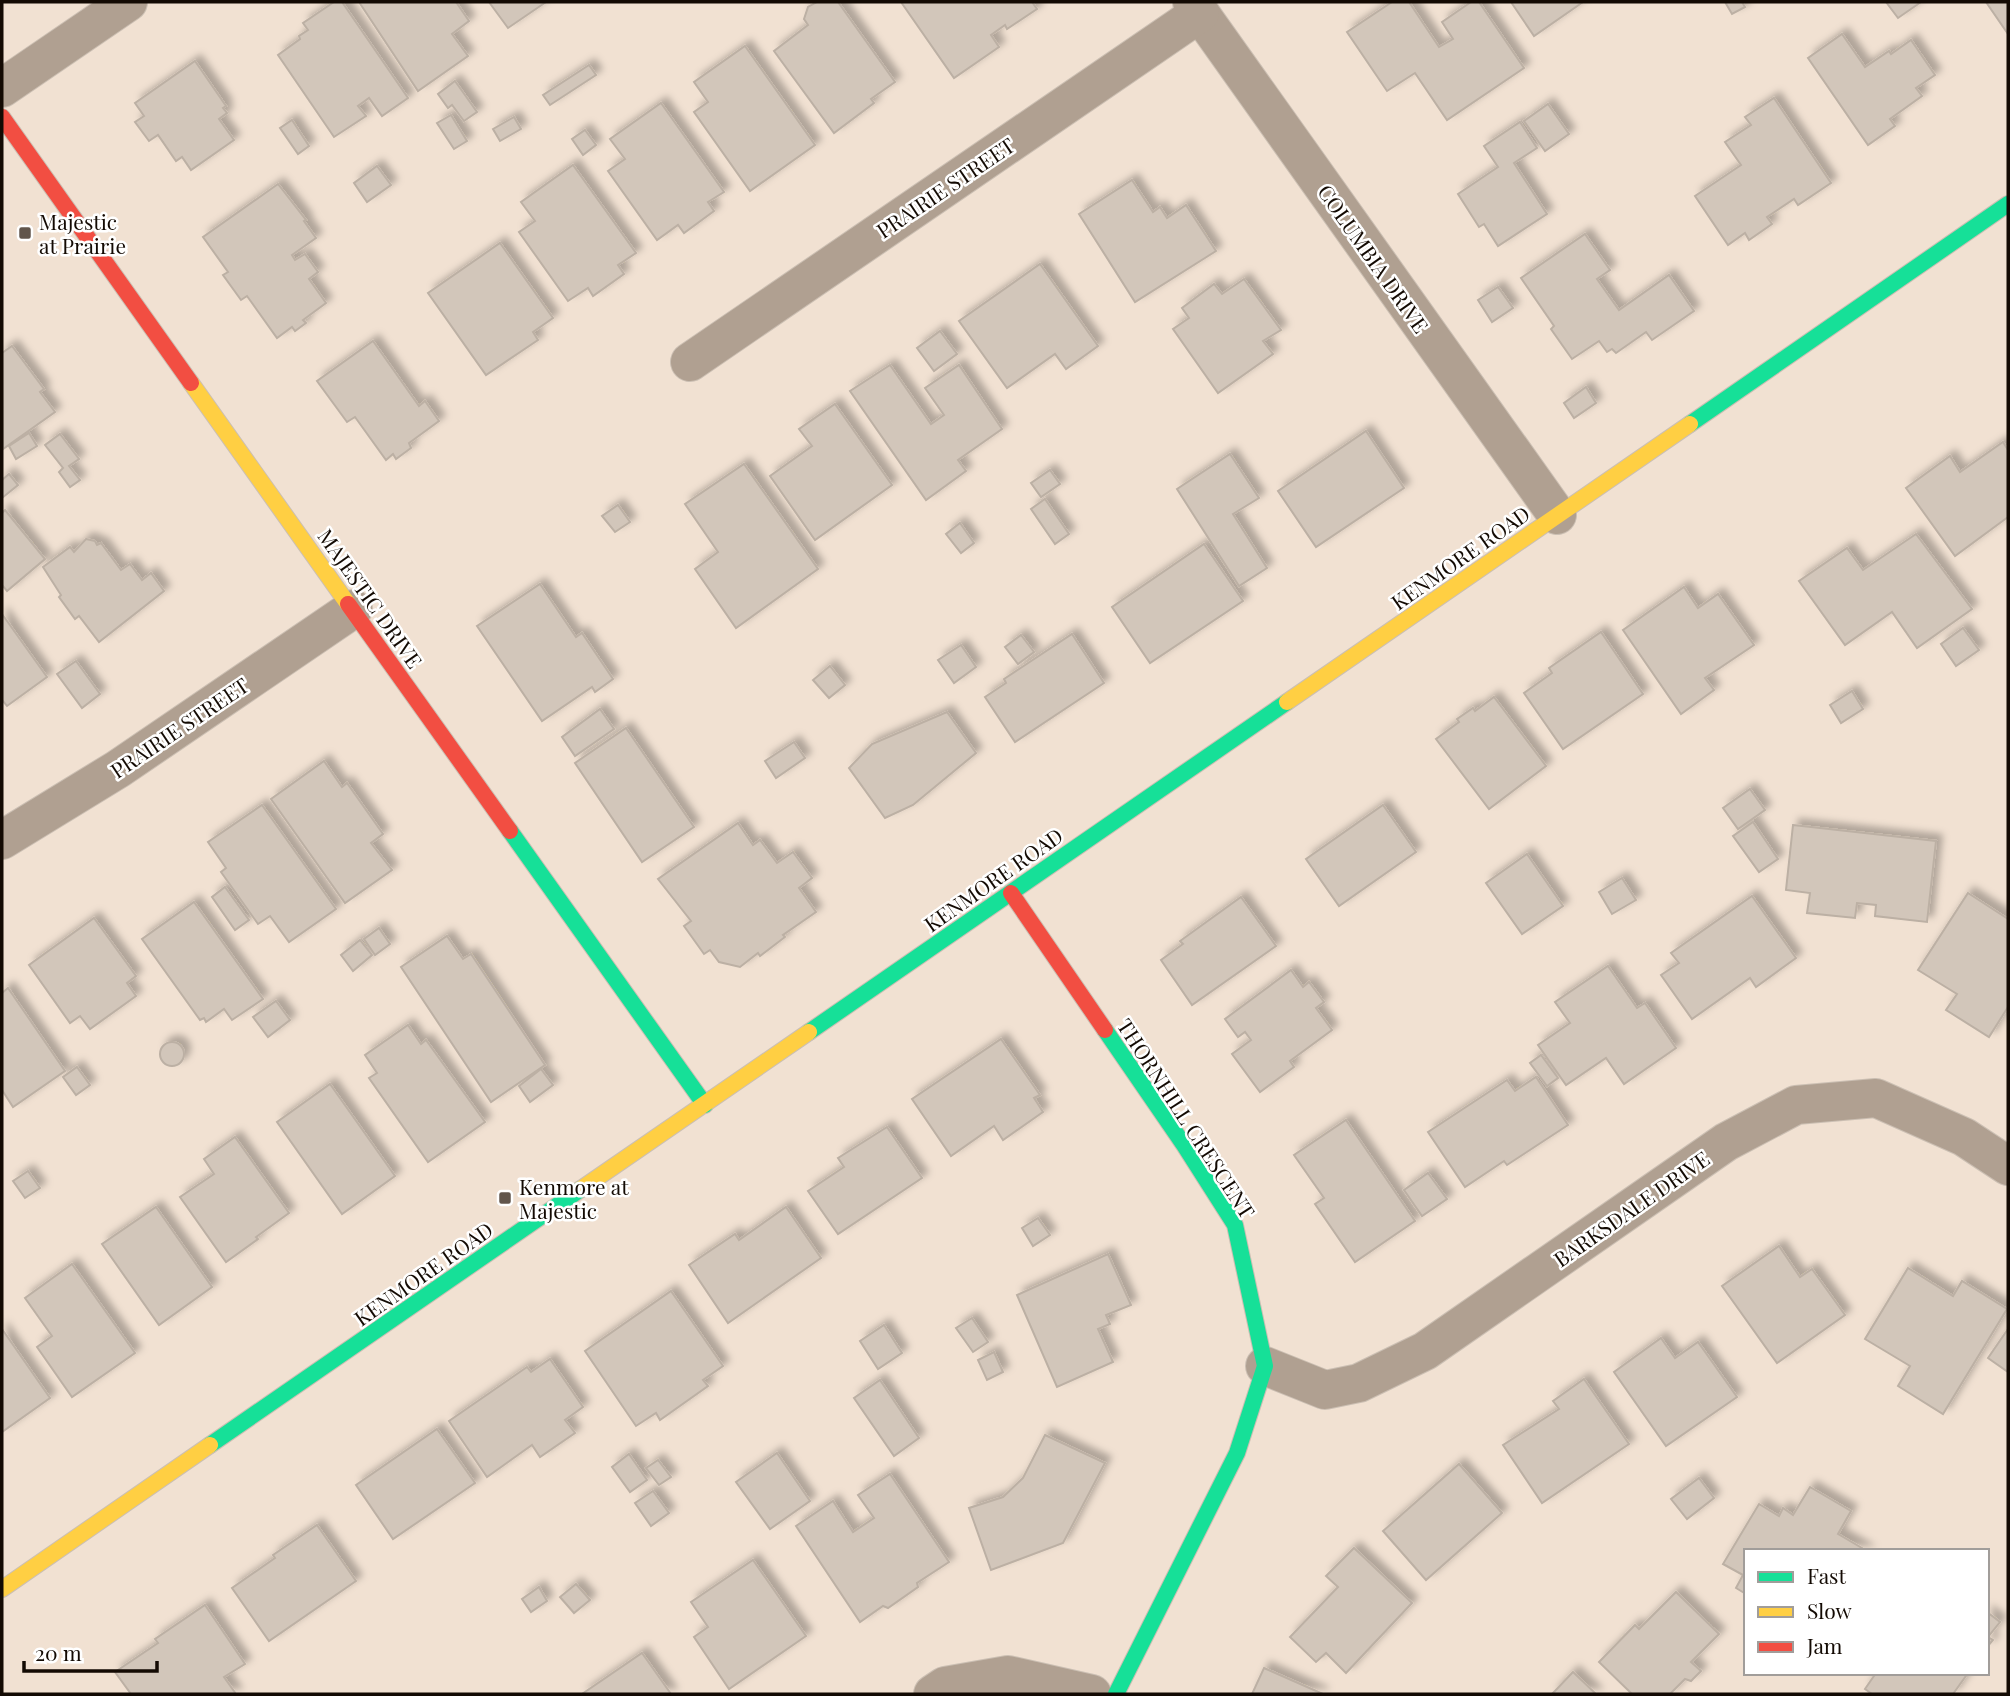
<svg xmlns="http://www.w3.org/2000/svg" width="2010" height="1696" viewBox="0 0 2010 1696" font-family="'Playfair Display',serif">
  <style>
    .building { fill: #d2c6ba; stroke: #bcb0a4; stroke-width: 2; filter: url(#shadow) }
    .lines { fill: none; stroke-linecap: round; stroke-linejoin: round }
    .street-casing { stroke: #cbbfb3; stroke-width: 40 }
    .fast-casing { stroke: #cbbfb3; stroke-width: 18 }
    .slow-casing { stroke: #cbbfb3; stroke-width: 18 }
    .jam-casing { stroke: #cbbfb3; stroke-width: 18 }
    .street { stroke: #b0a091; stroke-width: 38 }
    .fast { stroke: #16e098; stroke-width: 16 }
    .slow { stroke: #ffcf43; stroke-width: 16 }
    .jam { stroke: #f24e42; stroke-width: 16 }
    .poi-dot { fill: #61554b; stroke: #fff; stroke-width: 2.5 }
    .labels { text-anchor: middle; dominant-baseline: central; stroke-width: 5; stroke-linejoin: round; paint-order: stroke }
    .street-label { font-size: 21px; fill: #130a03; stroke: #fff }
    .poi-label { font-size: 21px; fill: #130a03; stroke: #fff; text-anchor: start }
  </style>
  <defs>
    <filter id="shadow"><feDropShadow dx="6" dy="-6" stdDeviation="3.5" flood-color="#0004"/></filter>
  </defs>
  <rect width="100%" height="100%" fill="#f1e1d2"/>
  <g class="building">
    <path d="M334 2H342L408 98 382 116 369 98 358 106 366 116 334 137 278 55 300 39 299 36 308 30 303 23Z"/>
    <path d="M359 2H456L469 21 452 34 468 56 418 91Z"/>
    <path d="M489 2H546L508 28Z"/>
    <path d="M817 2H838L895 82 871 99 874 103 834 133 774 51 808 25 804 19 808 7Z"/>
    <path d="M901 2H1032L1037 9 1007 29 1005 25 991 35 999 47 954 78Z"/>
    <path d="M1392 2H1409L1439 47 1453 39 1442 22 1471 2H1479L1524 68 1447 120 1415 73 1387 91 1347 32Z"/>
    <path d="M1511 2H1583L1534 36Z"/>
    <path d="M1725 2H1742L1745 7 1732 14Z"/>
    <path d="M1886 2H1921L1898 18Z"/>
    <path d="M1986 2H2008V34Z"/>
    <path d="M1842 34 1865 67 1889 51 1891 54 1911 40 1935 75 1916 88 1922 96 1890 119 1895 126 1868 145 1808 58Z"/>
    <path d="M745 46 815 145 750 191 694 112 708 102 694 82Z"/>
    <path d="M195 61 226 106 223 108 227 113 219 119 234 140 191 170 182 157 176 161 158 135 149 141 135 122 144 116 135 103Z"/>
    <path d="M589 65 596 75 550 105 543 95Z"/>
    <path d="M455 81 477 112 464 121 452 105 448 108 438 94Z"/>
    <path d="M1774 98 1831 183 1798 205 1794 199 1767 217 1772 224 1749 240 1745 233 1728 245 1695 196 1741 165 1725 142 1751 125 1745 117Z"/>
    <path d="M661 103 724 192 708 202 714 211 684 233 678 225 657 240 608 171 625 159 610 139Z"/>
    <path d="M1548 104 1569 134 1545 151 1524 121Z"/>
    <path d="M451 115 467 141 454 149 437 123Z"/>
    <path d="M514 117 521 129 500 141 493 129Z"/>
    <path d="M292 120 309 146 298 154 280 128Z"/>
    <path d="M1520 122 1537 148 1514 163 1547 214 1498 246 1484 224 1479 227 1458 194 1498 167 1484 146Z"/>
    <path d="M585 130 596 145 583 155 572 139Z"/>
    <path d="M573 165 636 253 618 265 624 274 593 296 588 288 568 301 519 232 535 221 521 202Z"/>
    <path d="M377 166 391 185 367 202 354 183Z"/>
    <path d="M1132 180 1153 212 1160 207 1167 218 1186 205 1216 251 1135 302 1079 214Z"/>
    <path d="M278 184 306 220 304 221 316 238 292 255 295 260 305 254 318 272 309 279 326 303 303 320 306 323 295 331 292 327 277 338 247 296 241 300 223 275 228 272 203 237Z"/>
    <path d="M1585 234 1610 270 1597 279 1619 310 1669 275 1694 311 1652 340 1646 332 1616 353 1612 349 1607 352 1599 341 1572 359 1551 329 1554 326 1521 278Z"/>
    <path d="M500 243 553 318 533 332 538 340 486 375 428 293Z"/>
    <path d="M1040 264 1098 346 1066 369 1055 354 1007 388 959 321Z"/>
    <path d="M1244 279 1281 330 1263 341 1273 354 1218 393 1173 329 1189 318 1182 308 1214 284 1222 294Z"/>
    <path d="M1498 287 1513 308 1492 322 1478 300Z"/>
    <path d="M940 331 957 354 934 371 917 348Z"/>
    <path d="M373 341 419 406 425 401 439 421 409 443 411 448 396 459 393 454 386 460 355 417 347 422 317 381Z"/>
    <path d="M12 346 44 389 40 392 55 412 3 449 2 353Z"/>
    <path d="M890 365 931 424 944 415 925 388 959 365 1002 429 958 460 966 471 926 500 850 391Z"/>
    <path d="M1586 387 1596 403 1574 418 1564 403Z"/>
    <path d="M835 404 892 485 815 540 770 476 812 446 799 429Z"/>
    <path d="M1366 431 1404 488 1316 547 1278 491Z"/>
    <path d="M29 433 37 446 16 459 9 446Z"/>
    <path d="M60 434 79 459 69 466 80 480 70 487 59 472 63 468 45 445Z"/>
    <path d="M2003 442 2008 450V517L1955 556 1906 488 1950 456 1960 472Z"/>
    <path d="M1230 454 1259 498 1233 514 1267 568 1239 586 1177 489Z"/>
    <path d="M744 464 818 569 736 628 695 569 718 552 685 504Z"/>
    <path d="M1050 470 1060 484 1041 497 1031 483Z"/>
    <path d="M9 474 18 485 2 498V480Z"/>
    <path d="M1045 499 1069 534 1055 544 1031 509Z"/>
    <path d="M618 505 630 522 615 532 602 516Z"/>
    <path d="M5 510 45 559 7 591 2 585V513Z"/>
    <path d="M960 523 974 543 961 553 946 534Z"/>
    <path d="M1916 534 1972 609 1917 648 1892 612 1845 645 1799 581 1847 548 1863 570Z"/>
    <path d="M86 539 95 541 97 545 101 543 121 570 130 564 142 580 151 573 164 591 99 642 79 616 75 619 59 597 61 595 43 567 70 547 74 552Z"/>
    <path d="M1204 544 1243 601 1150 663 1112 607Z"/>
    <path d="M540 584 576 637 582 633 613 679 595 692 592 687 542 721 477 626Z"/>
    <path d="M1684 587 1698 608 1718 594 1754 645 1705 678 1714 690 1681 714 1623 630Z"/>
    <path d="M2 614 47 677 7 706 2 700Z"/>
    <path d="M1963 628 1979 650 1956 666 1941 644Z"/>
    <path d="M1601 632 1643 694 1563 749 1524 693 1552 673 1549 668Z"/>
    <path d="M1072 634 1104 683 1015 742 985 697 1006 683 1004 679Z"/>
    <path d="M1021 635 1034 652 1018 664 1005 647Z"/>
    <path d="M961 645 976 667 954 683 938 660Z"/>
    <path d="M76 661 100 694 82 708 57 674Z"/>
    <path d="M830 666 845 685 829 698 813 680Z"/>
    <path d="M1852 691 1863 709 1841 723 1830 705Z"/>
    <path d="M1494 697 1546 766 1489 809 1436 739 1459 722 1457 719 1473 708 1475 711Z"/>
    <path d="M600 709 614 729 575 756 562 737Z"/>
    <path d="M947 712 976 753 913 805 885 818 849 768 872 744Z"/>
    <path d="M626 728 694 827 642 862 575 763Z"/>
    <path d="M794 742 805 758 776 778 765 761Z"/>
    <path d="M324 761 342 787 347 783 383 834 371 843 392 870 345 903 271 799Z"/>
    <path d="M1750 789 1765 810 1738 829 1723 808Z"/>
    <path d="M262 805 336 909 289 942 270 916 258 924 221 872 226 868 208 842Z"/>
    <path d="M1383 805 1416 852 1339 906 1306 859Z"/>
    <path d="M1753 822 1778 859 1759 872 1733 836Z"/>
    <path d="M738 823 753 845 760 840 777 863 793 852 812 878 799 888 816 912 783 935 785 937 760 956 758 953 740 967 719 962 710 950 704 954 684 926 691 921 658 879Z"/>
    <path d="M1793 825 1936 841 1927 922 1875 916 1876 905 1857 903 1855 918 1807 913 1810 893 1786 890Z"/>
    <path d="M1527 854 1563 906 1522 934 1486 883Z"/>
    <path d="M1622 878 1636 900 1612 914 1599 892Z"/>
    <path d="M225 887 249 920 235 930 212 897Z"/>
    <path d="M1968 893 2008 919V1007L1989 1037 1946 1010 1957 994 1918 970Z"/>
    <path d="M1752 896 1796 958 1756 987 1750 978 1692 1019 1661 975 1679 963 1671 953Z"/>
    <path d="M1241 897 1276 946 1192 1005 1161 960 1183 944 1180 941Z"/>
    <path d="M194 902 263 999 232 1020 224 1009 206 1022 204 1018 200 1020 142 939Z"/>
    <path d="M94 918 136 976 127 983 136 996 90 1029 80 1016 70 1023 29 965Z"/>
    <path d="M379 928 390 944 375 955 364 939Z"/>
    <path d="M447 936 463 959 471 954 545 1065 491 1102 401 967Z"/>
    <path d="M360 940 372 955 353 971 341 955Z"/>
    <path d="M1608 966 1637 1008 1645 1003 1676 1048 1624 1084 1606 1058 1566 1085 1538 1045 1570 1023 1555 1002Z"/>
    <path d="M1291 970 1303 987 1309 982 1324 1002 1316 1008 1332 1030 1290 1061 1294 1067 1260 1092 1232 1054 1251 1040 1245 1032 1238 1037 1225 1019Z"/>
    <path d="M8 988 65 1071 13 1107 2 1090V993Z"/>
    <path d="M276 1001 290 1020 268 1037 253 1017Z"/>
    <path d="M408 1025 421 1044 426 1040 485 1122 428 1162 369 1078 377 1073 365 1055Z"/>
    <path d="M1001 1039 1040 1095 1034 1098 1043 1112 1003 1140 994 1126 951 1156 912 1099Z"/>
    <circle cx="172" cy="1054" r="12"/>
    <path d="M1541 1055 1558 1078 1547 1086 1530 1063Z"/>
    <path d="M77 1067 90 1085 76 1095 63 1077Z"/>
    <path d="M541 1069 553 1085 530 1102 519 1086Z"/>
    <path d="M1536 1077 1568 1125 1507 1165 1504 1161 1465 1187 1428 1132 1507 1080 1515 1091Z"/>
    <path d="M330 1084 395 1176 342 1214 277 1122Z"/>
    <path d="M1346 1120 1415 1221 1355 1262 1315 1204 1324 1198 1294 1155Z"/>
    <path d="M887 1127 922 1178 838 1234 808 1191 844 1167 838 1158Z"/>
    <path d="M235 1137 289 1213 256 1237 258 1239 226 1262 180 1197 214 1174 204 1159Z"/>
    <path d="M28 1171 40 1188 25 1198 13 1181Z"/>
    <path d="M1428 1173 1447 1199 1422 1216 1404 1190Z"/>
    <path d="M156 1207 212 1287 159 1325 102 1244Z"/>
    <path d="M786 1207 821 1258 728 1323 689 1265 735 1234 739 1240Z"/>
    <path d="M1038 1218 1050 1235 1033 1246 1022 1228Z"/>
    <path d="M1779 1246 1800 1277 1812 1269 1845 1315 1777 1363 1722 1286Z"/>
    <path d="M1108 1254 1131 1305 1106 1315 1110 1324 1098 1329 1113 1362 1057 1387 1017 1295Z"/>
    <path d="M72 1264 135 1353 72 1397 37 1347 52 1336 25 1298Z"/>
    <path d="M1908 1268 1953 1296 1962 1281 2007 1309 1943 1414 1898 1386 1910 1366 1865 1339Z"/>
    <path d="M671 1291 723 1366 703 1380 708 1386 660 1420 656 1413 636 1426 585 1351Z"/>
    <path d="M972 1318 988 1342 973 1352 956 1328Z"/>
    <path d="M884 1325 902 1353 878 1369 860 1341Z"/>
    <path d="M2 1329 50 1398 2 1432Z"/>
    <path d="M2008 1329V1372L1988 1358Z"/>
    <path d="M1661 1338 1675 1358 1698 1342 1737 1397 1666 1446 1614 1372Z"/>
    <path d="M994 1352 1003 1372 987 1380 978 1360Z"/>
    <path d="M550 1359 583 1407 565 1420 575 1433 540 1457 532 1445 487 1477 449 1421 527 1367 531 1372Z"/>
    <path d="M1584 1379 1629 1444 1542 1503 1503 1445 1559 1409 1553 1401Z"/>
    <path d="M880 1380 919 1438 894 1456 854 1398Z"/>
    <path d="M437 1429 475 1483 393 1539 356 1485Z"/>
    <path d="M1045 1435 1105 1463 1063 1543 991 1570 969 1508 1003 1497 1023 1478Z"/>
    <path d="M777 1453 810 1501 770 1529 736 1482Z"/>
    <path d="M629 1454 647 1480 630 1492 612 1467Z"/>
    <path d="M658 1460 671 1477 659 1485 646 1468Z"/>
    <path d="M1459 1464 1502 1513 1426 1580 1383 1531Z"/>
    <path d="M890 1474 949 1562 917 1583 918 1587 888 1608 883 1606 860 1622 796 1526 833 1501 853 1532 874 1518 858 1495Z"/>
    <path d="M1699 1478 1714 1498 1687 1519 1671 1499Z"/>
    <path d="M1810 1487 1851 1511 1838 1534 1867 1551H1746V1594L1736 1588 1743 1575 1723 1564 1759 1504 1779 1516 1783 1508 1793 1515Z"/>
    <path d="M653 1491 669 1513 651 1526 635 1503Z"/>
    <path d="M317 1525 356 1581 269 1641 232 1588 275 1558 273 1555Z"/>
    <path d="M1354 1548 1412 1603 1346 1673 1326 1653 1316 1662 1290 1637 1338 1587 1326 1576Z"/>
    <path d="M753 1560 806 1636 729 1689 694 1637 708 1627 691 1602Z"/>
    <path d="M576 1584 590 1600 574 1613 560 1597Z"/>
    <path d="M539 1587 547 1601 531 1612 522 1599Z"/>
    <path d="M1676 1592 1719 1634 1691 1662 1701 1671 1691 1681 1685 1679 1670 1694H1632L1599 1662 1635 1625 1639 1629Z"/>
    <path d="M205 1605 245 1664 224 1677 236 1694H131L115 1672 158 1643 155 1639Z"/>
    <path d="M1987 1612 2000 1622 1988 1637 1993 1640 1987 1647Z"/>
    <path d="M642 1653 671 1694H582Z"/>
    <path d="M1264 1668 1323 1694H1252Z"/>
    <path d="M1573 1672 1596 1694H1552Z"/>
    <path d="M1876 1673H1968L1953 1694H1872L1865 1689Z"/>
  </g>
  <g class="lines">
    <defs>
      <g id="street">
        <path d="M1192 2 1557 515"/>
        <path d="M2 88 128 2"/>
        <path d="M690 362 1200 13"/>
        <path d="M2 840 118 769 353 609"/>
        <path d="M1265 1366 1325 1390 1359 1383 1425 1351 1726 1142 1796 1105 1876 1098 1964 1137 2008 1166"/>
        <path d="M933 1694 945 1686 1008 1675 1092 1694"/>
      </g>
      <g id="fast">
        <path d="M1690 424 2008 204"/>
        <path d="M510 831 705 1105"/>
        <path d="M1105 1030 1184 1145 1235 1225 1265 1366 1237 1453 1116 1694"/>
        <path d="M809 1032 1287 702"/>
        <path d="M210 1445 581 1189"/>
      </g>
      <g id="slow">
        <path d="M191 383 348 604"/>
        <path d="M1287 702 1690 424"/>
        <path d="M581 1189 809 1032"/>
        <path d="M2 1589 210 1445"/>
      </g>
      <g id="jam">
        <path d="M2 117 191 383"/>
        <path d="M348 604 510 831"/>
        <path d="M1011 893 1105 1030"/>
      </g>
    </defs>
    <use href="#street" class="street-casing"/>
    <use href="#fast" class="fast-casing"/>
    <use href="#slow" class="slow-casing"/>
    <use href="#jam" class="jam-casing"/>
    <use href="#street" class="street"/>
    <use href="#fast" class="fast"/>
    <use href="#slow" class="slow"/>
    <use href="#jam" class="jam"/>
  </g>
  <g class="poi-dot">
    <rect x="18" y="226" width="14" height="14" rx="3.5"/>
    <rect x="498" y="1191" width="14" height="14" rx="3.5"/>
  </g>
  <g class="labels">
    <g class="street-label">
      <text transform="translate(945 187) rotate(-34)">PRAIRIE STREET</text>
      <text transform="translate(1374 258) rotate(55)">COLUMBIA DRIVE</text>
      <text transform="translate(1460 557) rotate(-35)">KENMORE ROAD</text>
      <text transform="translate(371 598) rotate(55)">MAJESTIC DRIVE</text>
      <text transform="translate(179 727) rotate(-34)">PRAIRIE STREET</text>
      <text transform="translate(993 879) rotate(-35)">KENMORE ROAD</text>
      <text transform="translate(1187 1118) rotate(57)">THORNHILL CRESCENT</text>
      <text transform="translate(1631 1208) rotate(-35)">BARKSDALE DRIVE</text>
      <text transform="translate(423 1273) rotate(-35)">KENMORE ROAD</text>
    </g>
    <g class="poi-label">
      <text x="39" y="221">Majestic<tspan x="39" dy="24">at Prairie</tspan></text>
      <text x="519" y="1186">Kenmore at<tspan x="519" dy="24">Majestic</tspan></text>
    </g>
  </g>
  <rect width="2010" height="1696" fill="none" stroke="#130a03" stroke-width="7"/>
  <rect x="1744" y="1549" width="245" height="126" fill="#ffffff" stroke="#a19d9a" stroke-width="2"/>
  <rect x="1758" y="1572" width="35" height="10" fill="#16e098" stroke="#a19d9a" stroke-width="2"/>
  <text x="1807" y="1584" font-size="21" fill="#130a03">Fast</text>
  <rect x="1758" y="1607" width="35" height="10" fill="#ffcf43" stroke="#a19d9a" stroke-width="2"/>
  <text x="1807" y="1619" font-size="21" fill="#130a03">Slow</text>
  <rect x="1758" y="1642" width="35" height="10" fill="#f24e42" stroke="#a19d9a" stroke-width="2"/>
  <text x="1807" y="1654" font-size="21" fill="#130a03">Jam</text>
  <path d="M24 1661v10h133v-10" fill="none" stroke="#130a03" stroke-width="3.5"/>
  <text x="35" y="1661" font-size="21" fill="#130a03" stroke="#ffffff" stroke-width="5" paint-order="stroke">20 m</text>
</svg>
